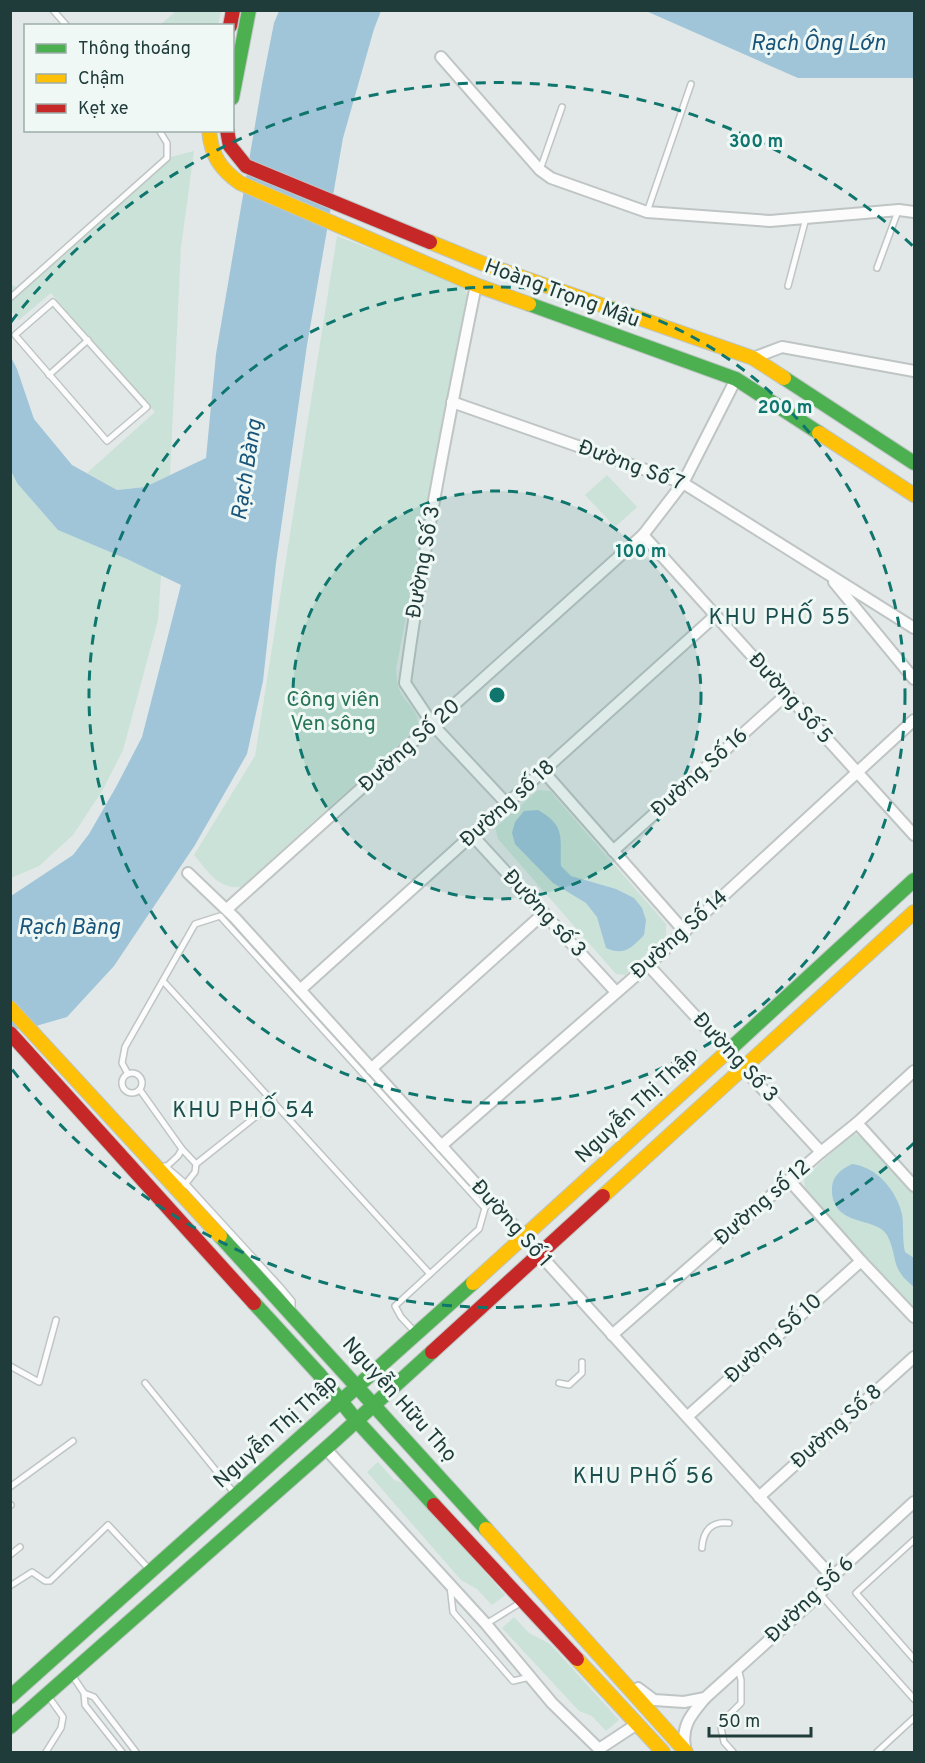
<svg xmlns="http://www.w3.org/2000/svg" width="925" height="1763" viewBox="0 0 925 1763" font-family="Overpass,sans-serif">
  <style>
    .green { fill: #cae2d7 }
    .water { fill: #a0c5d9 }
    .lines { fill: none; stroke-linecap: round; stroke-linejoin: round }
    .lane-casing { stroke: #bfc5c4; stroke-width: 8 }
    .street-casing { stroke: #bfc5c4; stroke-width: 14 }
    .fast-casing { stroke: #bec6c5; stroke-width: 16 }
    .slow-casing { stroke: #bec6c5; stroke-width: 16 }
    .jam-casing { stroke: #bec6c5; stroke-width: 16 }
    .lane { stroke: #fbfcfb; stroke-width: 5 }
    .street { stroke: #fbfcfb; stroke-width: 10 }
    .fast { stroke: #4caf50; stroke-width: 14 }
    .slow { stroke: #ffc107; stroke-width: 14 }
    .jam { stroke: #c62828; stroke-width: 14 }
    .ring { fill: none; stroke: #0f766e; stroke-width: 3; stroke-dasharray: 10 8 }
    .labels { text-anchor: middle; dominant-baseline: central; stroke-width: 6; stroke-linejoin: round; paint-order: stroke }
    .street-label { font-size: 21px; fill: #203c3a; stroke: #f0f8f5 }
    .park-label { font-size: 21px; fill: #287456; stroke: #f0f8f5 }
    .water-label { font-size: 22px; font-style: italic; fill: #18547a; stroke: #f0f8f5 }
    .neighbourhood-label { font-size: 22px; letter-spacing: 1.5px; fill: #1b4f4d; stroke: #f0f8f5 }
    .centre { fill: #0f766e; stroke: #f0f8f5; stroke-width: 3 }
    .ring-label { font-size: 18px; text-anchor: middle; font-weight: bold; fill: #0f766e; stroke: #f0f8f5; stroke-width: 6; stroke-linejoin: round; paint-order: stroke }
  </style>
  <rect width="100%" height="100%" fill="#e2e8e7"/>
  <g class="green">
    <path d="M176 11V10L221 11 218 25H160Z"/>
    <path d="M194 151 181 247 170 475 145 487 117 490 87 473 155 412 51 293 19 320 11 310 10 284 20 289 167 158Z"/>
    <path d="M337 236 456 282 464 287 468 298 396 669C397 675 397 684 399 689 405 704 420 709 418 727L241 887C217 889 208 871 194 855L255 756Z"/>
    <path d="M10 469 17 483 127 559 161 575 158 620 123 750 102 791 73 835 39 866 11 878Z"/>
    <path d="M607 475 637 507 615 527 585 495Z"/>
    <path d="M538 790 550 791 666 924V938L625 975 616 974 498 839 495 828Z"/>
    <path d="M853 1133 865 1138 914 1193V1309L805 1190 804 1178Z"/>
    <path d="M378 1462 394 1480 410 1485 505 1595 492 1605 477 1589 461 1580 367 1472Z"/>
    <path d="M514 1617 529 1633 550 1644 619 1720 606 1731 592 1716 579 1711 502 1628Z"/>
  </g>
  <g class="water">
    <path d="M279 11H381L374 29 343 138 307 345 276 563 263 681 247 754 195 845 114 966 67 1017 36 1026 11 1030V896L73 855 89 834 116 787 142 737 181 585 127 559 58 530 17 483 10 469V355L17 369 34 419 72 465 117 490 145 487 206 458 216 354 262 84 274 23Z"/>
    <path d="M646 11H914V78H798Z"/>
    <path d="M538 810C566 826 560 837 561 866L571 876 616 889 634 898 642 908 646 920 644 935C631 948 625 956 606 948L597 917 586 903 553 883 515 844 512 833 515 822 524 811Z"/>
    <path d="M852 1164C877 1167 896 1190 902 1214 904 1226 902 1239 905 1252L914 1258V1287C889 1267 899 1258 887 1235 876 1216 830 1228 832 1187 833 1175 842 1169 852 1164Z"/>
  </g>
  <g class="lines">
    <defs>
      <g id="lane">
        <path d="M53 10 67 26"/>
        <path d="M540 170 562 107"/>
        <path d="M647 212 691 84"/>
        <path d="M877 268 898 211"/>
        <path d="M788 286 806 218"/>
        <path d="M10 298 167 158V143L159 130"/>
        <path d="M53 302 147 407 107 441 15 335Z"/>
        <path d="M49 375 88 340"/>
        <path d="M163 981 430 1274"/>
        <circle cx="132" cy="1083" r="10"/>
        <path d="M128 1074 122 1063 125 1047 195 924 220 916 485 1208 479 1229 395 1306 401 1317 416 1333"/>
        <path d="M140 1090 182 1149"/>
        <path d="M196 1164 274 1102"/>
        <path d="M165 1166 186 1184 282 1289 292 1301V1307"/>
        <path d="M165 1168 178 1156 182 1149 196 1164 195 1172 184 1186"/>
        <path d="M10 1366 39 1382 56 1320"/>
        <path d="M145 1383 235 1494"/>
        <path d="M559 1383 569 1385 582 1373V1362"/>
        <path d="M10 1487 73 1441"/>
        <path d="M10 1505H11"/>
        <path d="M914 1540 856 1593 914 1659"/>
        <path d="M702 1548C703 1531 711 1521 729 1523"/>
        <path d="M10 1555 20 1547"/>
        <path d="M10 1586 32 1572 45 1581H50L108 1525 149 1569"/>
        <path d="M450 1586 453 1612 513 1681 530 1677"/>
        <path d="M820 1594 914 1699"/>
        <path d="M486 1624 520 1603"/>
        <path d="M72 1675 84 1693"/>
        <path d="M46 1752 61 1728 63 1717 48 1696"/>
        <path d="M122 1752 85 1705 84 1693 94 1697 136 1752"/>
        <path d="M733 1752 724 1742 721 1728 726 1718 741 1703V1680L738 1668"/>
        <path d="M877 1752 914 1718"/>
      </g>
      <g id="street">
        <path d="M441 57 540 170 551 178 647 212 770 221 899 210 914 212"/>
        <path d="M476 285C449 417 423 550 405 683L433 725 507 804"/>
        <path d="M753 358 782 347 914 371"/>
        <path d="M452 402 683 483 914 628"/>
        <path d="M643 535 914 835"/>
        <path d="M834 582 914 679"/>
        <path d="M544 772 685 932"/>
        <path d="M472 835 616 992"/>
        <path d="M613 851 786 695"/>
        <path d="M188 873 235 918 832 1577"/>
        <path d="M227 909 643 535 683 483 736 379"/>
        <path d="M648 965 821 1152"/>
        <path d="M300 990 715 616"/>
        <path d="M371 1069 544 913"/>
        <path d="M857 1123 914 1186"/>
        <path d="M441 1146 648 965 914 720"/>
        <path d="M789 1180 861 1261 914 1317"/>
        <path d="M612 1335 821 1152 857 1123 914 1071"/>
        <path d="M688 1416 861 1261"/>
        <path d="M326 1449 486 1624 552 1703 599 1749 637 1724"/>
        <path d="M759 1497 914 1357"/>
        <path d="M638 1688 654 1700 684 1702 705 1698"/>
        <path d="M685 1747C681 1725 692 1714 705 1698L820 1594 832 1577 914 1502"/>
      </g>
      <g id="fast">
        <path d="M232 98 249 10"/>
        <path d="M529 304 736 379 819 433"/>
        <path d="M784 378 914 463"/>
        <path d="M729 1050 914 880"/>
        <path d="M220 1236 486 1529"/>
        <path d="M254 1303 319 1374 356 1420 434 1505"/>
        <path d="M10 1697 473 1283"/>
        <path d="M10 1727 332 1443 432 1352"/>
      </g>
      <g id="slow">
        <path d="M209 130C211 155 220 169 240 183L476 285 529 304"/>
        <path d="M430 242 484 264 753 358 784 378"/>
        <path d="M819 433 914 495"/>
        <path d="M10 1008 220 1236"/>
        <path d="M603 1196 914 912"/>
        <path d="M473 1283 729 1050"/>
        <path d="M486 1529 686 1752"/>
        <path d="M577 1659 663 1752"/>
      </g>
      <g id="jam">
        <path d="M230 26 233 10"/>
        <path d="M227 130 230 146 246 166 430 242"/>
        <path d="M10 1033 254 1303"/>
        <path d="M432 1352 603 1196"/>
        <path d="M434 1505 577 1659"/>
      </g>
    </defs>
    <use href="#lane" class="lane-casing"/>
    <use href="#street" class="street-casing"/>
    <use href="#fast" class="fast-casing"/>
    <use href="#slow" class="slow-casing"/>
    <use href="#jam" class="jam-casing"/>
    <use href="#lane" class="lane"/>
    <use href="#street" class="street"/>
    <use href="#fast" class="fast"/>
    <use href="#slow" class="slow"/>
    <use href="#jam" class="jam"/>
  </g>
  <circle cx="497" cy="695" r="204" fill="#0f766e" fill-opacity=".12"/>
  <g class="ring">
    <circle cx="497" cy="695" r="204"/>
    <circle cx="497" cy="695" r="408"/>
    <path d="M914 1143A612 612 0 0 1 11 1068M11 322A612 612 0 0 1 914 247"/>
  </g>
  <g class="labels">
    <g class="street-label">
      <text transform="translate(562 294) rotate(20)">Hoàng Trọng Mậu</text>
      <text transform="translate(631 466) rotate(20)">Đường Số 7</text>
      <text transform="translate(424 562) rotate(-80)">Đường Số 3</text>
      <text transform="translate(790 699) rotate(48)">Đường Số 5</text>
      <text transform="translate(410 746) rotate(-42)">Đường Số 20</text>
      <text transform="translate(700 773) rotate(-42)">Đường Số 16</text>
      <text transform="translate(508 804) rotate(-42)">Đường số 18</text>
      <text transform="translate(544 914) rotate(47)">Đường số 3</text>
      <text transform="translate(680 935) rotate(-42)">Đường Số 14</text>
      <text transform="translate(735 1058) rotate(47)">Đường Số 3</text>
      <text transform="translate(637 1106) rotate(-43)">Nguyễn Thị Thập</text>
      <text transform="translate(763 1203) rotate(-41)">Đường số 12</text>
      <text transform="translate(511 1224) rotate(48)">Đường Số 1</text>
      <text transform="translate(774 1339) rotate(-42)">Đường Số 10</text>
      <text transform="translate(399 1400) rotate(48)">Nguyễn Hữu Thọ</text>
      <text transform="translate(837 1427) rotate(-42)">Đường Số 8</text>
      <text transform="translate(276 1432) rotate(-42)">Nguyễn Thị Thập</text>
      <text transform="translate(810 1600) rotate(-44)">Đường Số 6</text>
    </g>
    <g class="park-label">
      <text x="333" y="700">Công viên<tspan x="333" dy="24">Ven sông</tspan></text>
    </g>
    <g class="water-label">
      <text x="818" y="44">Rạch Ông Lớn</text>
      <text transform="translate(248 470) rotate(-81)">Rạch Bàng</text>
      <text x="69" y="928">Rạch Bàng</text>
    </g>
    <g class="neighbourhood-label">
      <text x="780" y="618">KHU PHỐ 55</text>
      <text x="244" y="1111">KHU PHỐ 54</text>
      <text x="644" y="1477">KHU PHỐ 56</text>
    </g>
  </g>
  <circle cx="497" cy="695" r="9" class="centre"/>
  <g class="ring-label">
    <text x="756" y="147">300 m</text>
    <text x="785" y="413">200 m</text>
    <text x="641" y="557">100 m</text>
  </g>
  <rect width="925" height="1763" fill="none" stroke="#203c3a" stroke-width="24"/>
  <rect x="24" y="24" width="210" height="108" fill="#f0f8f5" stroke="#9dadaa" stroke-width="1.5"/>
  <rect x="36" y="44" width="30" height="9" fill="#4caf50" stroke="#9dadaa" stroke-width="1.5"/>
  <text x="78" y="54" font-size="18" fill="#203c3a">Thông thoáng</text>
  <rect x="36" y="74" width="30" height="9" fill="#ffc107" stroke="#9dadaa" stroke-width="1.5"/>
  <text x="78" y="84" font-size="18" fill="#203c3a">Chậm</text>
  <rect x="36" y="104" width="30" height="9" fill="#c62828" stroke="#9dadaa" stroke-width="1.5"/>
  <text x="78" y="114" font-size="18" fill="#203c3a">Kẹt xe</text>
  <path d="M709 1727v9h102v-9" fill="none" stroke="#203c3a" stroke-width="3"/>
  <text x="718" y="1727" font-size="18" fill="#203c3a" stroke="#f0f8f5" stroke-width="4.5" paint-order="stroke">50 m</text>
</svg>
